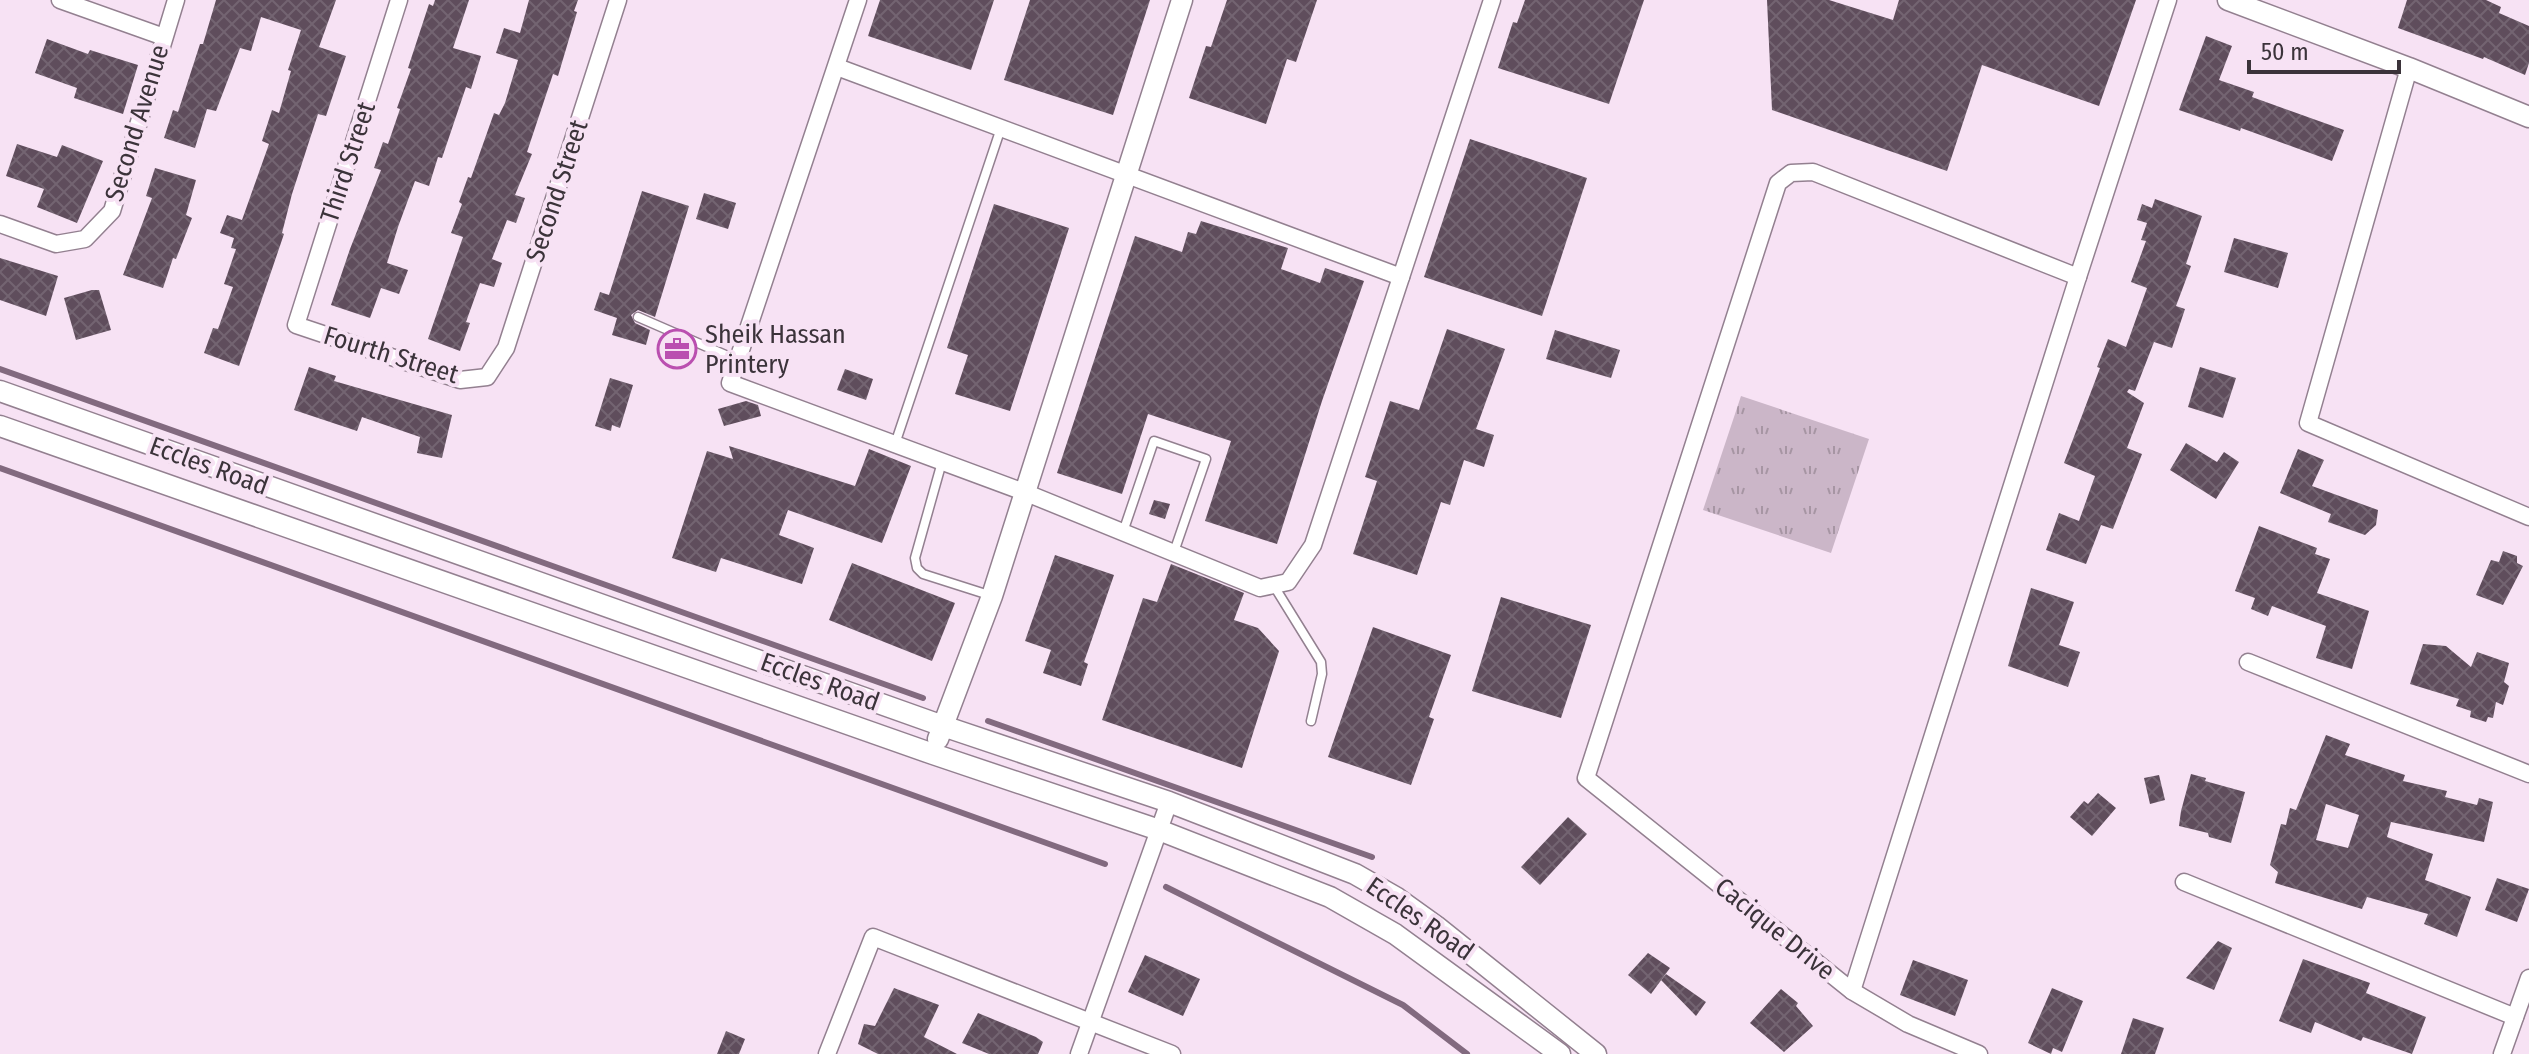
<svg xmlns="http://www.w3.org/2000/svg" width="2529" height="1054" viewBox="0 0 2529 1054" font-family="'Fira Sans Condensed',sans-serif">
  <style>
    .park { fill: url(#park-tufts) }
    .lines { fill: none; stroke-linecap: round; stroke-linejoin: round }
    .stream { stroke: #826a7f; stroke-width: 6 }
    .building { fill: url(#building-cross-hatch); fill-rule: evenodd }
    .service-casing { stroke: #938090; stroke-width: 11 }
    .minor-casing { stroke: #938090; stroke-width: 19 }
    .tertiary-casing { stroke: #938090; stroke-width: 23 }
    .service { stroke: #fff; stroke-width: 8 }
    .minor { stroke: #fff; stroke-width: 16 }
    .tertiary { stroke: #fff; stroke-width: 20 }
    .labels { text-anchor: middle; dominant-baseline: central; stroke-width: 8; stroke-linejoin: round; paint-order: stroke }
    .street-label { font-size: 26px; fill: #3b333a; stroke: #f7e2f4 }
    .poi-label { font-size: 26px; fill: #3b333a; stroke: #f7e2f4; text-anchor: start }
  </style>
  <defs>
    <pattern id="park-tufts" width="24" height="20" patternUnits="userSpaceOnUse" patternTransform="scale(2)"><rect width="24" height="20" fill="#cbb6c8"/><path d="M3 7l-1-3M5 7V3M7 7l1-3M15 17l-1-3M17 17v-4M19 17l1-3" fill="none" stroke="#a695a3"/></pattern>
    <pattern id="building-cross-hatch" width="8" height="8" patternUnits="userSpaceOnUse" patternTransform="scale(2)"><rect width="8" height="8" fill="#5f4d5c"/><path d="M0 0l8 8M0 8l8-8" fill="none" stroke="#736471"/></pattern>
  </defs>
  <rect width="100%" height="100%" fill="#f7e2f4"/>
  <path class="park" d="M1741 396 1869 439 1831 553 1703 510Z"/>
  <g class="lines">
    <g class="stream">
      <path d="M0 369 923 698"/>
      <path d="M0 468 1105 864"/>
      <path d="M988 721 1372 857"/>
      <path d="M1166 887 1403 1005 1467 1054"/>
    </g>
  </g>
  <g class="building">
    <path d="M216 0H336L319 47 346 56 326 116 318 114 292 194 282 233 284 234 239 366 204 353 213 328 218 329 233 287 224 284 236 249 231 248 234 238 220 233 227 215 242 220 269 144 262 141 272 110 279 113 291 71 288 70 301 30 261 17 251 51 240 48 216 111 207 109 195 148 164 138 173 110 178 112 200 44H203Z"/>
    <path d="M435 0H469L453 48 481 56 471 89 466 87 442 158 438 157 429 186 415 181 398 227 387 263 408 270 399 294 381 288 370 318 331 305 350 249 381 170 374 168 383 142 388 144 400 109 397 108 411 69 408 68 429 4 433 6Z"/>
    <path d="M529 0H578L574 11 577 12 558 76 553 74 527 152 532 154 515 195 525 198 516 223 507 220 492 259 502 263 494 287 480 283 466 322 470 323 460 351 428 339 463 237 451 233 462 204 459 202 468 177 471 178 494 113 499 115 505 103 518 60 496 53 504 28 520 33Z"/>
    <path d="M880 0H994L971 70 868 36Z"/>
    <path d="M1030 0H1150L1113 115 1004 80Z"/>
    <path d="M1227 0H1317L1296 62 1287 59 1266 124 1189 98 1206 46 1211 47Z"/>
    <path d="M1525 0H1644L1609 104 1498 68 1513 22 1517 23Z"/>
    <path d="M1767 0H1829L1893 20 1899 0H2136L2099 106 1982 65 1947 171 1772 110Z"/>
    <path d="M2407 0H2486L2501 7 2499 13 2529 26V63L2525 75 2484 57 2483 59 2398 28Z"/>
    <path d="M2206 36 2232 46 2219 80 2254 92 2252 97 2344 130 2332 161 2241 128 2240 131 2179 110Z"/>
    <path d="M47 39 88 54 90 50 138 65 123 114 74 98 77 88 35 73Z"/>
    <path d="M1470 139 1587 178 1542 316 1424 277Z"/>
    <path d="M17 144 57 157 62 145 103 161 77 223 37 207 44 189 6 176Z"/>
    <path d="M155 168 196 180 186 215 192 218 176 259 173 258 163 288 123 275 152 198 146 196Z"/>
    <path d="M642 191 689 206 655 317 638 310 631 315 635 323 650 330 646 345 612 335 617 318 594 310 600 292 609 295Z"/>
    <path d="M704 193 736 203 728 229 696 219Z"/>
    <path d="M2155 199 2202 216 2186 264 2191 266 2176 306 2185 309 2172 348 2154 342 2135 391 2129 389 2127 392 2144 403 2127 448 2142 454 2113 529 2101 525 2086 564 2046 550 2059 513 2079 521 2095 476 2064 463 2100 368 2097 367 2108 339 2126 347 2147 288 2131 282 2146 241 2141 240 2147 223 2137 220 2142 204 2152 208Z"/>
    <path d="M994 204 1069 228 1010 411 955 394 968 355 947 348Z"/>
    <path d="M1201 221 1288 248 1281 269 1320 283 1325 268 1364 281 1322 401 1277 544 1205 521 1231 441 1148 414 1122 494 1057 473 1135 236 1182 252 1188 232 1196 234Z"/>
    <path d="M2234 238 2288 253 2278 288 2224 272Z"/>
    <path d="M0 258 58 276 46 316 0 300Z"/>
    <path d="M92 290H99L111 330 76 340 64 298Z"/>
    <path d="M1447 329 1505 349 1476 429 1494 435 1484 467 1464 460 1450 505 1441 502 1417 575 1353 554 1377 481 1365 477 1390 401 1419 410Z"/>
    <path d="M1555 330 1620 350 1611 378 1546 359Z"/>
    <path d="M309 367 336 376 334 381 452 415 442 458 417 453 420 437 362 417 357 431 294 410Z"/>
    <path d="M2200 367 2236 378 2223 418 2188 407Z"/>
    <path d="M845 369 873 379 866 400 837 390Z"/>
    <path d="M610 378 633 385 620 428 612 425 611 431 595 426Z"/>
    <path d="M746 401 758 405 761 416 724 426 718 409Z"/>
    <path d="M2186 443 2217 462 2224 452 2239 462 2216 499 2170 470Z"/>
    <path d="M729 446 855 486 869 449 911 466 882 543 788 510 779 535 814 548 802 584 721 558 716 572 672 558 707 451 733 459Z"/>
    <path d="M2298 449 2324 460 2312 486 2378 510 2376 525 2365 535 2328 522 2331 514 2280 493Z"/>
    <path d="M1154 500 1170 504 1165 519 1149 514Z"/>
    <path d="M2259 526 2317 548 2315 554 2330 559 2317 593 2369 611 2352 669 2316 658 2326 626 2272 606 2268 616 2251 609 2255 598 2235 591Z"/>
    <path d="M2503 551 2517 556V563L2523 566 2503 605 2476 595 2491 560 2499 562Z"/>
    <path d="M1055 555 1114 575 1084 662 1088 664 1081 686 1043 673 1051 650 1025 641Z"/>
    <path d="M852 563 955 603 932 661 829 620Z"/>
    <path d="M1171 564 1244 593 1234 620 1258 628 1279 651 1242 768 1102 720 1143 598 1157 602Z"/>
    <path d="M2031 588 2074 602 2059 645 2080 652 2068 687 2008 666Z"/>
    <path d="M1501 597 1591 625 1561 718 1472 691Z"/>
    <path d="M1373 627 1451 655 1429 717 1434 719 1411 785 1328 757Z"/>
    <path d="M2423 644 2446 646 2471 667 2477 652 2509 663 2504 682 2509 686 2503 705 2496 702 2493 718 2488 717 2486 722 2470 717 2471 711 2456 706 2459 699 2410 684Z"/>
    <path d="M2326 735 2350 744 2345 755 2405 775 2403 781 2447 791 2445 797 2477 805 2479 798 2493 802 2484 842 2391 822 2387 837 2433 854 2425 880 2471 897 2457 937 2424 924 2428 914 2367 897 2362 909 2275 883 2278 872 2270 865 2281 824 2286 825 2290 808 2296 810ZM2326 804 2359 815 2348 848 2316 840Z"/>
    <path d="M2191 774 2206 778 2205 781 2245 792 2231 843 2209 837 2208 833 2179 826 2181 811Z"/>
    <path d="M2159 775 2165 800 2150 804 2144 778Z"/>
    <path d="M2098 793 2116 808 2092 836 2070 817 2084 801 2088 804Z"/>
    <path d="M1568 817 1587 834 1540 885 1521 867Z"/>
    <path d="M2497 878 2529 889 2517 922 2485 910Z"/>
    <path d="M2218 941 2232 948 2214 990 2186 978Z"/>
    <path d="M1648 953 1670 968 1651 994 1628 975Z"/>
    <path d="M1145 955 1200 979 1183 1016 1128 992Z"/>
    <path d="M2303 959 2370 983 2366 993 2426 1017 2412 1054 2363 1037 2361 1041 2315 1022 2311 1033 2279 1021Z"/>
    <path d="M1913 960 1968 980 1955 1016 1900 995Z"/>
    <path d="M1666 974 1706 1002 1696 1016 1661 980Z"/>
    <path d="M894 988 939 1005 924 1037 957 1054H878L858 1044 864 1024 875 1026Z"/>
    <path d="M2052 988 2083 1001 2062 1052 2053 1048 2051 1054 2028 1043Z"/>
    <path d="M1781 989 1798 1003 1796 1006 1813 1026 1784 1052 1750 1023Z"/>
    <path d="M978 1013 1036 1037 1043 1042 1038 1054H989L962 1043Z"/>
    <path d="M2133 1018 2164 1028 2155 1054H2121Z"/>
    <path d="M726 1031 745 1039 739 1054H717Z"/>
  </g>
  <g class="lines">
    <defs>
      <g id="service">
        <path d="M638 317 737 360"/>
        <path d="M895 444 1001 128"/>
        <path d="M942 462 915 558 917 568 923 574 992 596"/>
        <path d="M1123 532 1154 441 1206 459 1174 552"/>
        <path d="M1274 586 1321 662 1322 674 1311 721"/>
      </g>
      <g id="minor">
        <path d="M60 0 164 37"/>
        <path d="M399 0 296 325 460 380 487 377 506 348 618 0"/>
        <path d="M858 0 730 383 1024 492 1260 588 1288 582 1313 545 1492 0"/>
        <path d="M837 67 1401 277"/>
        <path d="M2409 68 2308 423 2529 517"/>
        <path d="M0 224 56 244 85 239 112 211 176 0"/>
        <path d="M2248 662 2529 774"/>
        <path d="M2184 882 2515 1017"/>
        <path d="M1852 991 2078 277 2168 0"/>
        <path d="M827 1054 873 937 1172 1054"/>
        <path d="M1079 1054 1169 802"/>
        <path d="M1979 1054 1908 1024 1852 991 1586 778 1778 183 1791 173 1813 172 2078 277"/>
        <path d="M2502 1054 2529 978"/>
      </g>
      <g id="tertiary">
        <path d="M2228 0 2409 68 2529 117"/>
        <path d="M0 391 943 726 1169 802 1355 874 1397 898 1436 926 1596 1054"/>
        <path d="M0 426 933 754 1159 830 1330 897 1395 934 1560 1054"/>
        <path d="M938 739 992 596 1182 0"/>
      </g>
    </defs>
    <use href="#service" class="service-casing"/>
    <use href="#minor" class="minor-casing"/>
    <use href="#tertiary" class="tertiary-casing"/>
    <use href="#service" class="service"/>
    <use href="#minor" class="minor"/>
    <use href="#tertiary" class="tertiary"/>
  </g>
  <defs>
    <symbol id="office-ring" viewBox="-11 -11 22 22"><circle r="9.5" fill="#f7e2f4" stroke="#ba4fb0" stroke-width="1.5"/><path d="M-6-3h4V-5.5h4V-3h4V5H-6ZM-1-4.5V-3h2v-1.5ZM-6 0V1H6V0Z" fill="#ba4fb0"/></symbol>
  </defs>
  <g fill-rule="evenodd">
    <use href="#office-ring" x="655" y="327" width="44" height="44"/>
  </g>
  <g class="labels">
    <g class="street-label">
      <text transform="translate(137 123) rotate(-73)">Second Avenue</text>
      <text transform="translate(348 162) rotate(-72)">Third Street</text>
      <text transform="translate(557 191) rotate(-72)">Second Street</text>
      <text transform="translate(391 355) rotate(17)">Fourth Street</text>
      <text transform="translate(209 466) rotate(20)">Eccles Road</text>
      <text transform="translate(820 682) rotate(20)">Eccles Road</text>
      <text transform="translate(1420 919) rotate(35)">Eccles Road</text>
      <text transform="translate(1775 929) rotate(39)">Cacique Drive</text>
    </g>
    <g class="poi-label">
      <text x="705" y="334">Sheik Hassan<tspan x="705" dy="30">Printery</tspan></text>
    </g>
  </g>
  <path d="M2249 60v12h150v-12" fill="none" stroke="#3b333a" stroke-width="4"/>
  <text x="2261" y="60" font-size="24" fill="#3b333a" stroke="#f7e2f4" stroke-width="6" paint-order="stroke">50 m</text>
</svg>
